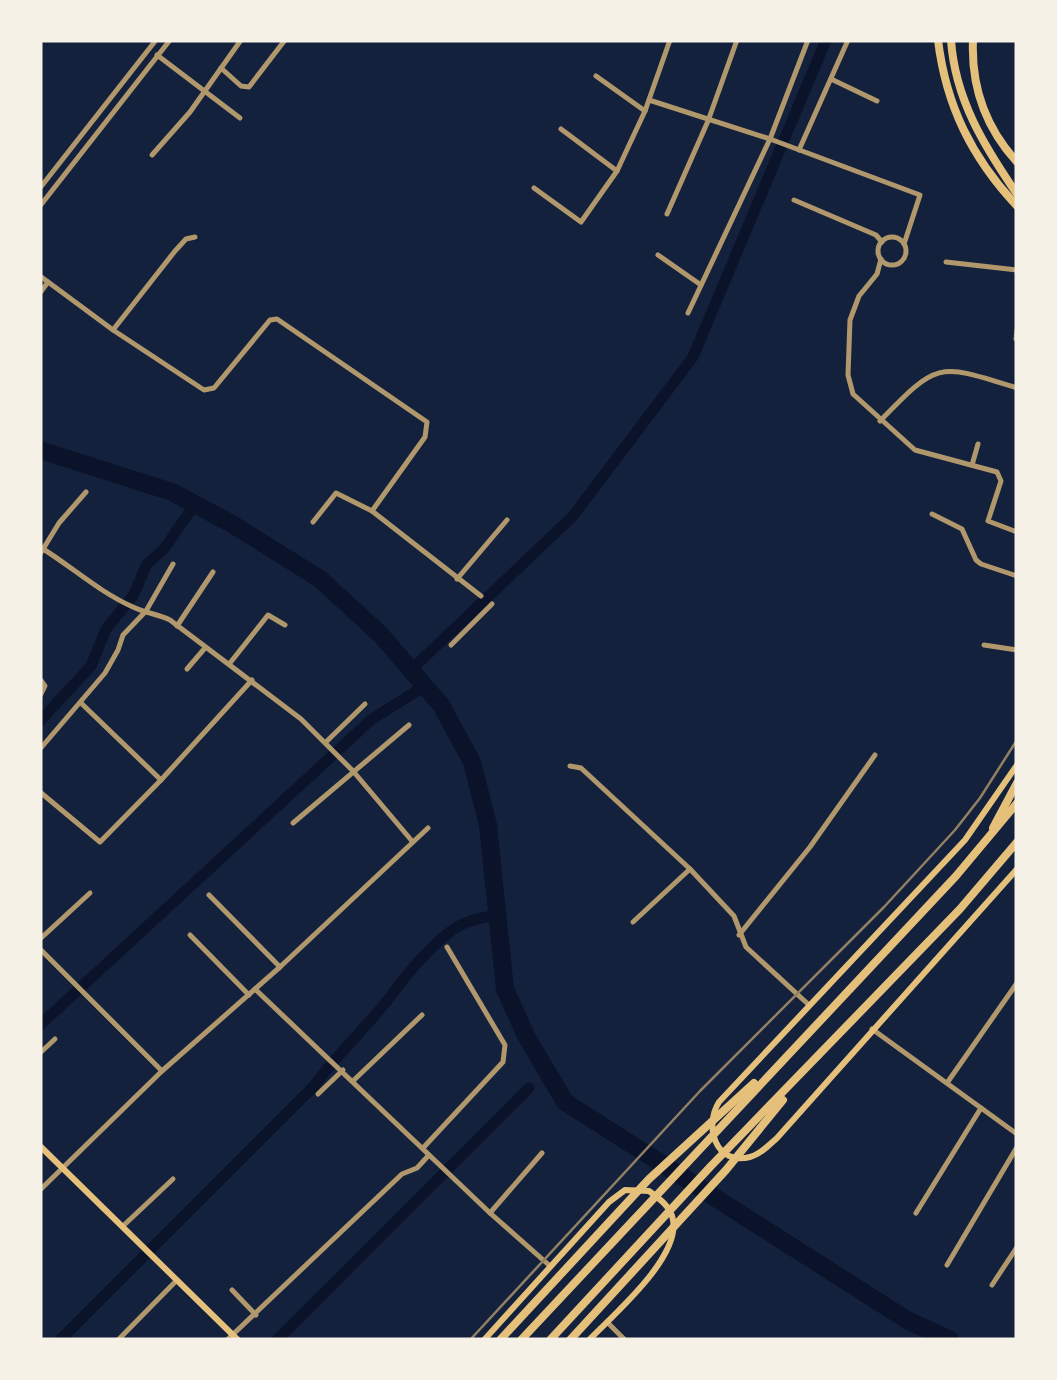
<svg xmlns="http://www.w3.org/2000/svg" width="1057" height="1380" viewBox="0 0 1057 1380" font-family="'Asap Condensed',sans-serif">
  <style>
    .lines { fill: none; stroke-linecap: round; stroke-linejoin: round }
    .canal { stroke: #0b132b; stroke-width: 11 }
    .river { stroke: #0b132b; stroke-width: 18 }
    .minor { stroke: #b1986c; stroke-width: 5 }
    .secondary { stroke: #e5c07b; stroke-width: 6 }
    .primary { stroke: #e5c07b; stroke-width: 8 }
    .rail { stroke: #918062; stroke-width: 2.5 }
  </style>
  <rect width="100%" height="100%" fill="#14213d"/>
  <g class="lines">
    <g class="canal">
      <path d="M411 670 573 516 693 357 826 40"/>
      <path d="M40 721 91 666 106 629 133 596 147 564 164 549 195 504"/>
      <path d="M40 1025 372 719 425 686"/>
      <path d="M60 1340 314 1086C337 1054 366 1028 390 997 406 975 425 952 447 934 461 922 478 918 497 915"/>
      <path d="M277 1340 529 1088"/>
    </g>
    <path class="river" d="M40 450 172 492 232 524 320 579 381 635 441 705 472 762 488 825 505 989 526 1036 565 1102 907 1320 950 1340"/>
    <g class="minor">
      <path d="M157 55 240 118"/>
      <path d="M221 68 241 86 249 87 285 40"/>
      <path d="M596 76 645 111"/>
      <path d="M831 79 877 101"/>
      <path d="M649 100 770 139 920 195 904 244"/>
      <path d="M561 129 617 171"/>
      <path d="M799 150 848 40"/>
      <path d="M152 155 190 112 241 40"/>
      <path d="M40 188 156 40"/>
      <path d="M534 188 581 222 617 171 645 111 670 40"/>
      <path d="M794 200 876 235 882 242"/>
      <path d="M40 206 170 40"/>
      <path d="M667 214 708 121 737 40"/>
      <circle cx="892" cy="251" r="14"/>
      <path d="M658 255 701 285"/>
      <path d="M881 259 877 274 859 296 850 320 848 375 853 394 915 450 997 472 1001 481 988 521 1017 532"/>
      <path d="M946 262 1017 270"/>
      <path d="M40 276 113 330 204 390 214 388 270 320 277 319 427 422 425 437 372 511 481 596"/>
      <path d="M40 293 48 282"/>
      <path d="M688 313 770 139 808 40"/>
      <path d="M113 330 175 251 186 239 195 237"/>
      <path d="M1016 339 1017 330"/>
      <path d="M880 421C938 361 938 363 1017 388"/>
      <path d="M972 465 978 444"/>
      <path d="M932 514 962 529 976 560 981 564 1017 576"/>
      <path d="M313 522 336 493 372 511"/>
      <path d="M40 547C71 566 99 592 133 607 145 613 158 614 170 620L301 719 353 771 412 841"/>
      <path d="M40 554 59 523 86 492"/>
      <path d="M457 579 507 520"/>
      <path d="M177 626 213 572"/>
      <path d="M451 645 492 604"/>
      <path d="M984 645 1017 650"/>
      <path d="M230 663 268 615 285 625"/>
      <path d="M187 669 205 648"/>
      <path d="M40 679 45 686 40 696"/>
      <path d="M81 703 161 780 252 680"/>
      <path d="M326 742 365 704"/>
      <path d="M40 749 105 673 118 650 123 635 146 611 173 564"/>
      <path d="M570 766 581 768 690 869 734 916 746 947 809 1005"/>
      <path d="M40 792 100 842 161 780"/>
      <path d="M293 823 409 725"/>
      <path d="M209 895 280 967"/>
      <path d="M633 922 690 869"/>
      <path d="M190 935 249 995"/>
      <path d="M739 935 810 847 875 755"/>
      <path d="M40 939 90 893"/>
      <path d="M40 949 162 1071"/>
      <path d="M255 989 490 1213 550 1266"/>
      <path d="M872 1029 1017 1134"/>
      <path d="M40 1053 55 1039"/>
      <path d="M354 1080 422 1015"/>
      <path d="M947 1083 1017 983"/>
      <path d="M318 1094 343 1070"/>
      <path d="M423 1148 503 1062 505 1045 447 947"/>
      <path d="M40 1190 162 1071 280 967 428 828"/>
      <path d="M490 1213 542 1153"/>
      <path d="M916 1213 981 1108"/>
      <path d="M123 1226 173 1179"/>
      <path d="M947 1265 1017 1147"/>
      <path d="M992 1285 1017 1247"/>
      <path d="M232 1290 256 1315"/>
      <path d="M607 1322 625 1340"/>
      <path d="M118 1340 177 1280"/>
      <path d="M227 1340 402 1174 417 1168 429 1155"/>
    </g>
    <g class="secondary">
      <path d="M1017 765 965 840 719 1102C704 1126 715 1166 750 1157 761 1154 769 1145 777 1138L1017 869"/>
      <path d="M40 1146 238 1340"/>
      <path d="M484 1340 609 1202 625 1190 649 1191C660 1199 671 1207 673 1220 680 1258 614 1314 589 1340"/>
    </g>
    <g class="primary">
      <path d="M938 40C946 106 972 158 1017 206"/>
      <path d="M951 40C955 99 984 146 1017 194"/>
      <path d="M973 40C971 87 985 127 1017 162"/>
      <path d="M993 828 1017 783"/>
      <path d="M500 1340 649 1179 754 1083"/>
      <path d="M521 1340 956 876 1017 803"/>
      <path d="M550 1340 711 1166 960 909 1017 842"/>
      <path d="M570 1340 726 1170 783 1100"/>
    </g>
    <path class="rail" d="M470 1340 700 1091 884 907 955 830 980 798 1017 740"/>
  </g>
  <rect width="1057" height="1380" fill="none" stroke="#f6f1e7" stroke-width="85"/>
</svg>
